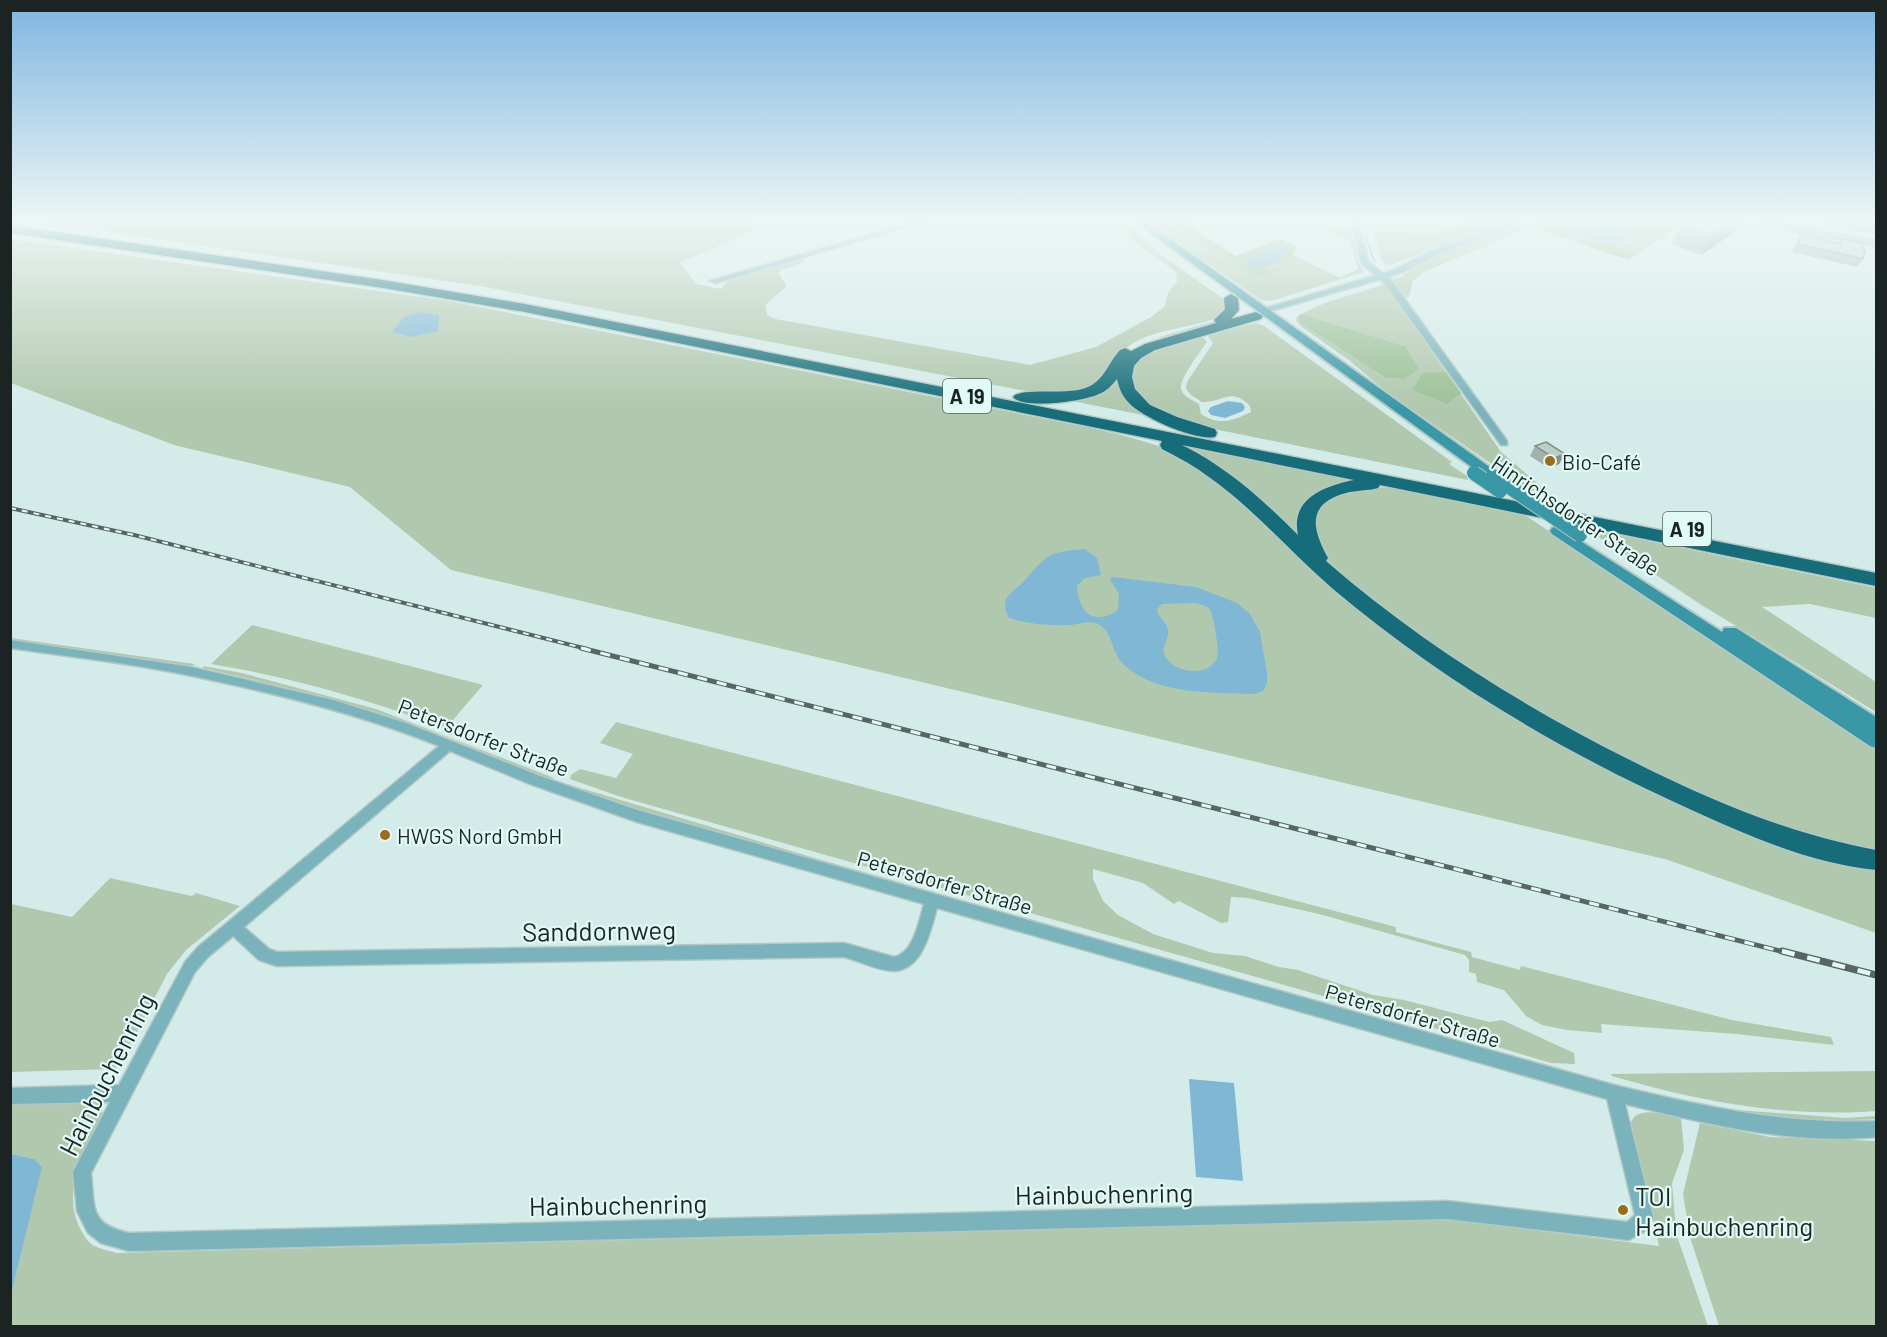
<svg xmlns="http://www.w3.org/2000/svg" width="1887" height="1337" viewBox="0 0 1887 1337" font-family="Barlow,sans-serif">
  <style>
    .green { fill: #b0c8ad }
    .forest { fill: #9bc096 }
    .water { fill: #7fb7d4; fill-rule: evenodd }
    .lines { fill: none; stroke-linecap: round; stroke-linejoin: round }
    .stream { stroke: #7fb7d4; stroke-width: 2 }
    .minor-casing { stroke: #b3c8c5; stroke-width: 3 }
    .tertiary-casing { stroke: #b3c8c5; stroke-width: 3 }
    .secondary-casing { stroke: #b3c8c5; stroke-width: 4 }
    .motorway-casing { stroke: #b3c8c5; stroke-width: 3 }
    .minor { fill: #7bb3bc; fill-rule: evenodd }
    .tertiary { fill: #7bb3bc; fill-rule: evenodd }
    .secondary { fill: #3a98a6; fill-rule: evenodd }
    .motorway { fill: #166d79; fill-rule: evenodd }
    .rail-far2-casing { stroke: #586564; stroke-width: 4 }
    .rail-far1-casing { stroke: #586564; stroke-width: 5 }
    .rail-casing { stroke: #586564; stroke-width: 7 }
    .rail-far2 { stroke: #e1faf6; stroke-width: 2; stroke-dasharray: 6; stroke-linecap: butt }
    .rail-far1 { stroke: #e1faf6; stroke-width: 3; stroke-dasharray: 10; stroke-linecap: butt }
    .rail { stroke: #e1faf6; stroke-width: 4.5; stroke-dasharray: 13; stroke-linecap: butt }
    .secondary-bridge-casing { stroke: #b3c8c5; stroke-width: 16; stroke-linecap: butt }
    .secondary-bridge { stroke: #3a98a6; stroke-width: 14 }
    .wall { fill: #a0b2a9 }
    .shaded-wall { fill: #82918a }
    .building { fill: #bacfc5; stroke: #82918a; stroke-width: 1.5 }
    .poi-dot { fill: #9a6c1c; stroke: #e1faf6; stroke-width: 2 }
    .labels { text-anchor: middle; dominant-baseline: central; stroke-width: 4.5; stroke-linejoin: round; paint-order: stroke }
    .shield { fill: #e1faf6; stroke: #566462; stroke-width: 1.5 }
    .shield-label { font-size: 20px; font-weight: bold; fill: #1b2423 }
    .poi-label { font-size: 21px; fill: #1b2423; stroke: #e1faf6; text-anchor: start }
    .street-label { font-size: 21px; fill: #1b2423; stroke: #e1faf6 }
    .near-street-label { font-size: 26px; fill: #1b2423; stroke: #e1faf6 }
    .near-poi-label { font-size: 26px; fill: #1b2423; stroke: #e1faf6; text-anchor: start }
  </style>
  <rect width="100%" height="100%" fill="#d4ece9"/>
  <g class="green">
    <path d="M32 221H752L761 228 680 262 696 284 721 289 729 279 806 257 802 263 780 270 779 274 787 286 765 305 767 315 775 319 1030 365 1096 347 1151 317 1164 307 1169 291 1177 282 1176 272 1126 235 1131 233 1113 221H1123L1163 256 1222 298C1228 305 1225 311 1219 317 1192 328 1161 328 1135 342 1115 352 1110 383 1088 389 1074 393 1057 393 1042 394L480 286Z"/>
    <path d="M1147 221H1169L1250 274 1283 262 1293 255 1340 278 1358 269 1350 241 1315 224 1350 227 1359 263 1364 272 1271 301 1261 300Z"/>
    <path d="M1464 221H1507L1388 266 1383 262 1373 231 1437 233Z"/>
    <path d="M1642 221H1688L1637 254 1613 243 1628 241 1636 234 1637 223Z"/>
    <path d="M1521 223 1535 228 1516 233 1424 272 1413 281 1409 297H1402L1393 279 1405 276 1403 274 1449 250Z"/>
    <path d="M10 239 449 301 1091 428C1126 436 1159 444 1192 459L1449 674 1820 859 1876 868V933L1668 860 451 570 350 487 174 445 11 383Z"/>
    <path d="M1385 284 1501 452 1552 496 1531 491 1388 393 1350 361 1299 325 1296 320 1298 316 1300 323 1386 378 1404 379 1405 346 1301 314 1325 303Z"/>
    <path d="M1246 315 1151 342 1143 346 1123 365 1148 416 1067 400C1095 395 1112 364 1136 348 1152 337 1226 317 1246 315Z"/>
    <path d="M1256 323 1264 326 1452 462 1449 464 1467 476 1468 480 1204 427 1151 408 1133 392 1129 370 1132 363 1154 349 1202 336 1207 342C1201 351 1179 379 1181 389 1183 397 1193 400 1199 404L1201 414C1220 426 1232 421 1251 412L1250 406C1231 386 1222 403 1202 402L1191 395 1186 389 1187 382 1213 343 1207 335Z"/>
    <path d="M1272 324 1453 453 1452 454Z"/>
    <path d="M1167 443 1357 481C1342 484 1310 487 1305 505 1302 514 1307 538 1308 549Z"/>
    <path d="M1370 487 1393 488 1525 515 1876 751V852L1848 850 1793 837 1576 737 1397 623 1324 557 1312 512 1328 496Z"/>
    <path d="M1585 528 1876 588V618L1810 604 1762 607 1876 682V712L1700 604Z"/>
    <path d="M252 625 483 685 446 728C369 700 292 677 211 664Z"/>
    <path d="M11 638 195 664 192 666 11 640Z"/>
    <path d="M203 666 242 673 376 709 554 778 549 779C506 762 464 743 420 727 350 702 276 685 203 668Z"/>
    <path d="M616 722 1396 927V932L1471 952 1472 957 1520 970 1521 966 1732 1020 1831 1037 1834 1045 1736 1034 1601 1024 1602 1033 1567 1030 1542 1025 1526 1016 1504 990 1477 982 1476 974 1469 972V960L1465 955 1319 914 1248 898 1231 897 1228 922 1221 923 1179 901 1174 904 1143 883 1093 869V879L1103 901 1118 915 1153 934 1213 953 1245 956 1279 967 1298 970 1373 995 1404 1000 1489 1022 1502 1020 1574 1053 1575 1064 1551 1063 1404 1019 621 797 570 779 571 775 580 769 616 778 633 754 600 743Z"/>
    <path d="M567 784 818 859 1398 1024V1027L617 803 569 788Z"/>
    <path d="M110 878 192 896 196 893 240 906 186 950 167 974 120 1064 114 1069 11 1072V904L72 917Z"/>
    <path d="M1876 1071V1111C1788 1118 1696 1101 1612 1076L1611 1074Z"/>
    <path d="M91 1101 98 1103 104 1115C88 1148 62 1187 78 1224 81 1231 87 1242 94 1246 100 1249 110 1251 117 1253L1444 1219 1659 1246 1630 1127C1633 1103 1665 1115 1681 1118L1684 1150 1672 1183 1675 1218 1678 1239 1708 1326H11L10 1294 17 1270 34 1159 11 1154V1103Z"/>
    <path d="M1722 1109 1846 1118 1876 1116V1119C1825 1122 1774 1117 1722 1111Z"/>
    <path d="M1700 1123 1770 1137 1876 1141V1326H1719L1690 1237 1683 1194Z"/>
  </g>
  <g class="forest">
    <path d="M1169 221H1185L1194 225 1191 227 1236 256 1280 239 1299 248 1293 251 1296 253 1283 262 1265 268 1269 273 1261 276 1250 274Z"/>
    <path d="M1540 221H1575L1571 227 1594 241 1613 243 1637 254 1628 260 1527 225Z"/>
    <path d="M1301 314 1405 346 1419 369 1404 379 1386 378 1300 323 1298 316Z"/>
    <path d="M1446 372 1461 393 1447 404 1413 390 1422 373Z"/>
  </g>
  <g class="water">
    <path d="M1575 221H1642L1637 223 1636 234C1617 250 1587 242 1571 227Z"/>
    <path d="M1279 246 1289 250C1278 263 1265 270 1248 264L1247 260Z"/>
    <path d="M421 312 439 315 438 331 410 337 393 332 404 317Z"/>
    <path d="M1228 401 1242 403 1245 407 1243 411 1225 418 1211 415 1208 411 1211 407Z"/>
    <path d="M1085 549 1097 558 1101 575 1085 578 1077 586C1078 612 1094 627 1118 610L1119 594 1110 579 1112 577 1196 587 1237 603 1249 613 1260 632 1267 673V683L1263 691 1255 694C1212 692 1157 696 1123 664 1112 653 1112 632 1100 625 1090 619 1079 625 1069 625 1049 626 1027 624 1009 618L1005 608 1006 599C1012 591 1020 586 1026 579 1048 553 1051 552 1085 549ZM1196 603 1208 607 1211 612C1214 621 1220 651 1217 658 1209 678 1173 673 1165 656 1160 647 1170 639 1168 629 1166 621 1158 618 1157 609L1162 604Z"/>
    <path d="M1189 1079 1234 1083 1243 1181 1196 1177Z"/>
    <path d="M11 1154 34 1159 42 1167 11 1294Z"/>
  </g>
  <g class="lines">
    <path class="stream" d="M1361 221 1374 261"/>
    <defs>
      <g id="minor">
        <path d="M917 221H928L716 283 709 281Z"/>
        <path d="M1351 221H1358L1369 262 1391 280 1507 441V445H1501L1385 284 1361 263Z"/>
        <path d="M10 640 191 667 333 700 406 723 540 776 637 810 1614 1085C1701 1106 1786 1125 1876 1121V1137C1791 1145 1707 1124 1625 1104L1653 1217 1645 1231 1629 1240 1447 1219 129 1251 101 1243 88 1233 77 1211 73 1172 110 1102 10 1104V1088L119 1085 185 962 198 947 439 746C360 714 275 693 192 676 132 663 71 657 10 648ZM450 751 530 784 637 822 924 904C919 920 914 953 894 957L844 943 277 952 269 949 244 927ZM937 908 1607 1099 1635 1215 1627 1222 1447 1201 129 1233C89 1224 95 1208 91 1173L195 972 208 957 233 936 259 960 277 966 844 957C860 961 878 971 894 971 923 970 931 929 937 908Z"/>
      </g>
      <g id="tertiary">
        <path d="M1513 221H1526L1446 251 1399 274 1268 312 1259 310 1393 270 1433 250Z"/>
        <path d="M1755 221H1769L1876 240V246L1812 236 1756 223Z"/>
      </g>
      <g id="secondary">
        <path d="M1134 221H1145L1498 473 1500 476 1498 479H1488Z"/>
        <path d="M1557 526 1722 632 1724 628H1736L1876 717V748L1870 746 1552 534 1550 531 1552 528Z"/>
      </g>
      <g id="motorway">
        <path d="M10 225 383 280 525 304 1876 573V586L1380 485 1378 488C1368 491 1356 490 1346 493 1306 504 1312 529 1328 558L1326 561C1418 641 1522 706 1630 760 1709 800 1789 834 1876 850V870C1814 864 1753 838 1696 812 1566 754 1442 681 1333 589 1273 537 1236 485 1162 449L1160 445 1162 441 525 312 383 288 10 233ZM1182 445 1354 480C1325 486 1290 498 1298 535 1263 500 1227 467 1182 445Z"/>
        <path d="M1231 294 1238 298 1239 310 1231 319 1256 312 1263 316 1261 319 1155 350 1141 358 1134 366 1132 377 1135 389 1150 405 1177 417 1215 429 1217 433 1215 437C1196 441 1143 418 1129 403 1122 396 1119 388 1117 379 1112 385 1107 391 1099 394 1085 401 1023 410 1013 397 1022 386 1071 397 1090 386 1105 378 1109 362 1120 350L1125 348 1131 351 1145 344 1216 323 1214 320 1225 309 1224 298Z"/>
      </g>
    </defs>
    <use href="#minor" class="minor-casing"/>
    <use href="#tertiary" class="tertiary-casing"/>
    <use href="#secondary" class="secondary-casing"/>
    <use href="#motorway" class="motorway-casing"/>
    <use href="#minor" class="minor"/>
    <use href="#tertiary" class="tertiary"/>
    <use href="#secondary" class="secondary"/>
    <use href="#motorway" class="motorway"/>
    <defs>
      <path id="rail-far2" d="M10 508 134 535 587 649"/>
      <path id="rail-far1" d="M581 648 1788 953"/>
      <path id="rail" d="M1782 951 1876 975"/>
    </defs>
    <use href="#rail-far2" class="rail-far2-casing"/>
    <use href="#rail-far1" class="rail-far1-casing"/>
    <use href="#rail" class="rail-casing"/>
    <use href="#rail-far2" class="rail-far2"/>
    <use href="#rail-far1" class="rail-far1"/>
    <use href="#rail" class="rail"/>
    <defs>
      <g id="secondary-bridge">
        <path d="M1474 473 1500 491"/>
        <path d="M1493 476 1580 535"/>
      </g>
    </defs>
    <use href="#secondary-bridge" class="secondary-bridge-casing"/>
    <use href="#secondary-bridge" class="secondary-bridge"/>
  </g>
  <g class="wall">
    <path d="M1690 221H1740L1733 233 1701 255 1671 244 1681 226Z"/>
    <path d="M1823 221H1876V234L1826 227Z"/>
    <path d="M1801 235 1839 244 1842 239 1862 249 1863 259 1857 267 1792 252 1796 243Z"/>
    <path d="M1535 446 1565 454 1559 464 1549 468 1530 456Z"/>
  </g>
  <g class="shaded-wall">
    <path d="M1736 221H1740L1733 233 1701 255 1711 237Z"/>
    <path d="M1565 454 1559 464 1549 468 1554 458Z"/>
  </g>
  <g class="building">
    <path d="M1690 221H1736L1711 237 1681 226Z"/>
    <path d="M1828 221H1876V229L1829 223Z"/>
    <path d="M1801 235 1840 244 1842 239 1863 244 1862 249 1865 250 1863 259 1798 244Z"/>
    <path d="M1546 442 1565 454 1554 458 1535 446Z"/>
  </g>
  <linearGradient id="sky" x2="0" y2="1"><stop stop-color="#7eb5e0"/><stop offset="0.54" stop-color="#ecf6f5"/><stop offset="1" stop-color="#ecf6f5" stop-opacity="0"/></linearGradient>
  <rect width="1887" height="408" fill="url(#sky)"/>
  <g class="poi-dot">
    <circle cx="1550" cy="461" r="6"/>
    <circle cx="385" cy="835" r="6"/>
    <circle cx="1623" cy="1210" r="6"/>
  </g>
  <g class="labels">
    <g class="shield">
      <rect x="943" y="379" width="48" height="34" rx="4.5"/>
      <rect x="1663" y="512" width="48" height="34" rx="4.5"/>
    </g>
    <g class="shield-label">
      <text x="967" y="396">A 19</text>
      <text x="1687" y="529">A 19</text>
    </g>
    <g class="poi-label">
      <text x="1562" y="461">Bio-Café</text>
      <text x="397" y="835">HWGS Nord GmbH</text>
    </g>
    <g class="street-label">
      <text transform="translate(1576 515) rotate(34)">Hinrichsdorfer Straße</text>
      <text transform="translate(484 737) rotate(21)">Petersdorfer Straße</text>
      <text transform="translate(945 882) rotate(16)">Petersdorfer Straße</text>
      <text transform="translate(1413 1015) rotate(16)">Petersdorfer Straße</text>
    </g>
    <g class="near-street-label">
      <text transform="translate(599 930) rotate(-1)">Sanddornweg</text>
      <text transform="translate(106 1074) rotate(-63)">Hainbuchenring</text>
      <text transform="translate(1104 1193) rotate(-1)">Hainbuchenring</text>
      <text transform="translate(618 1204) rotate(-1)">Hainbuchenring</text>
    </g>
    <g class="near-poi-label">
      <text x="1635" y="1195">TOI<tspan x="1635" dy="30">Hainbuchenring</tspan></text>
    </g>
  </g>
  <rect width="1887" height="1337" fill="none" stroke="#1b2423" stroke-width="24"/>
</svg>
